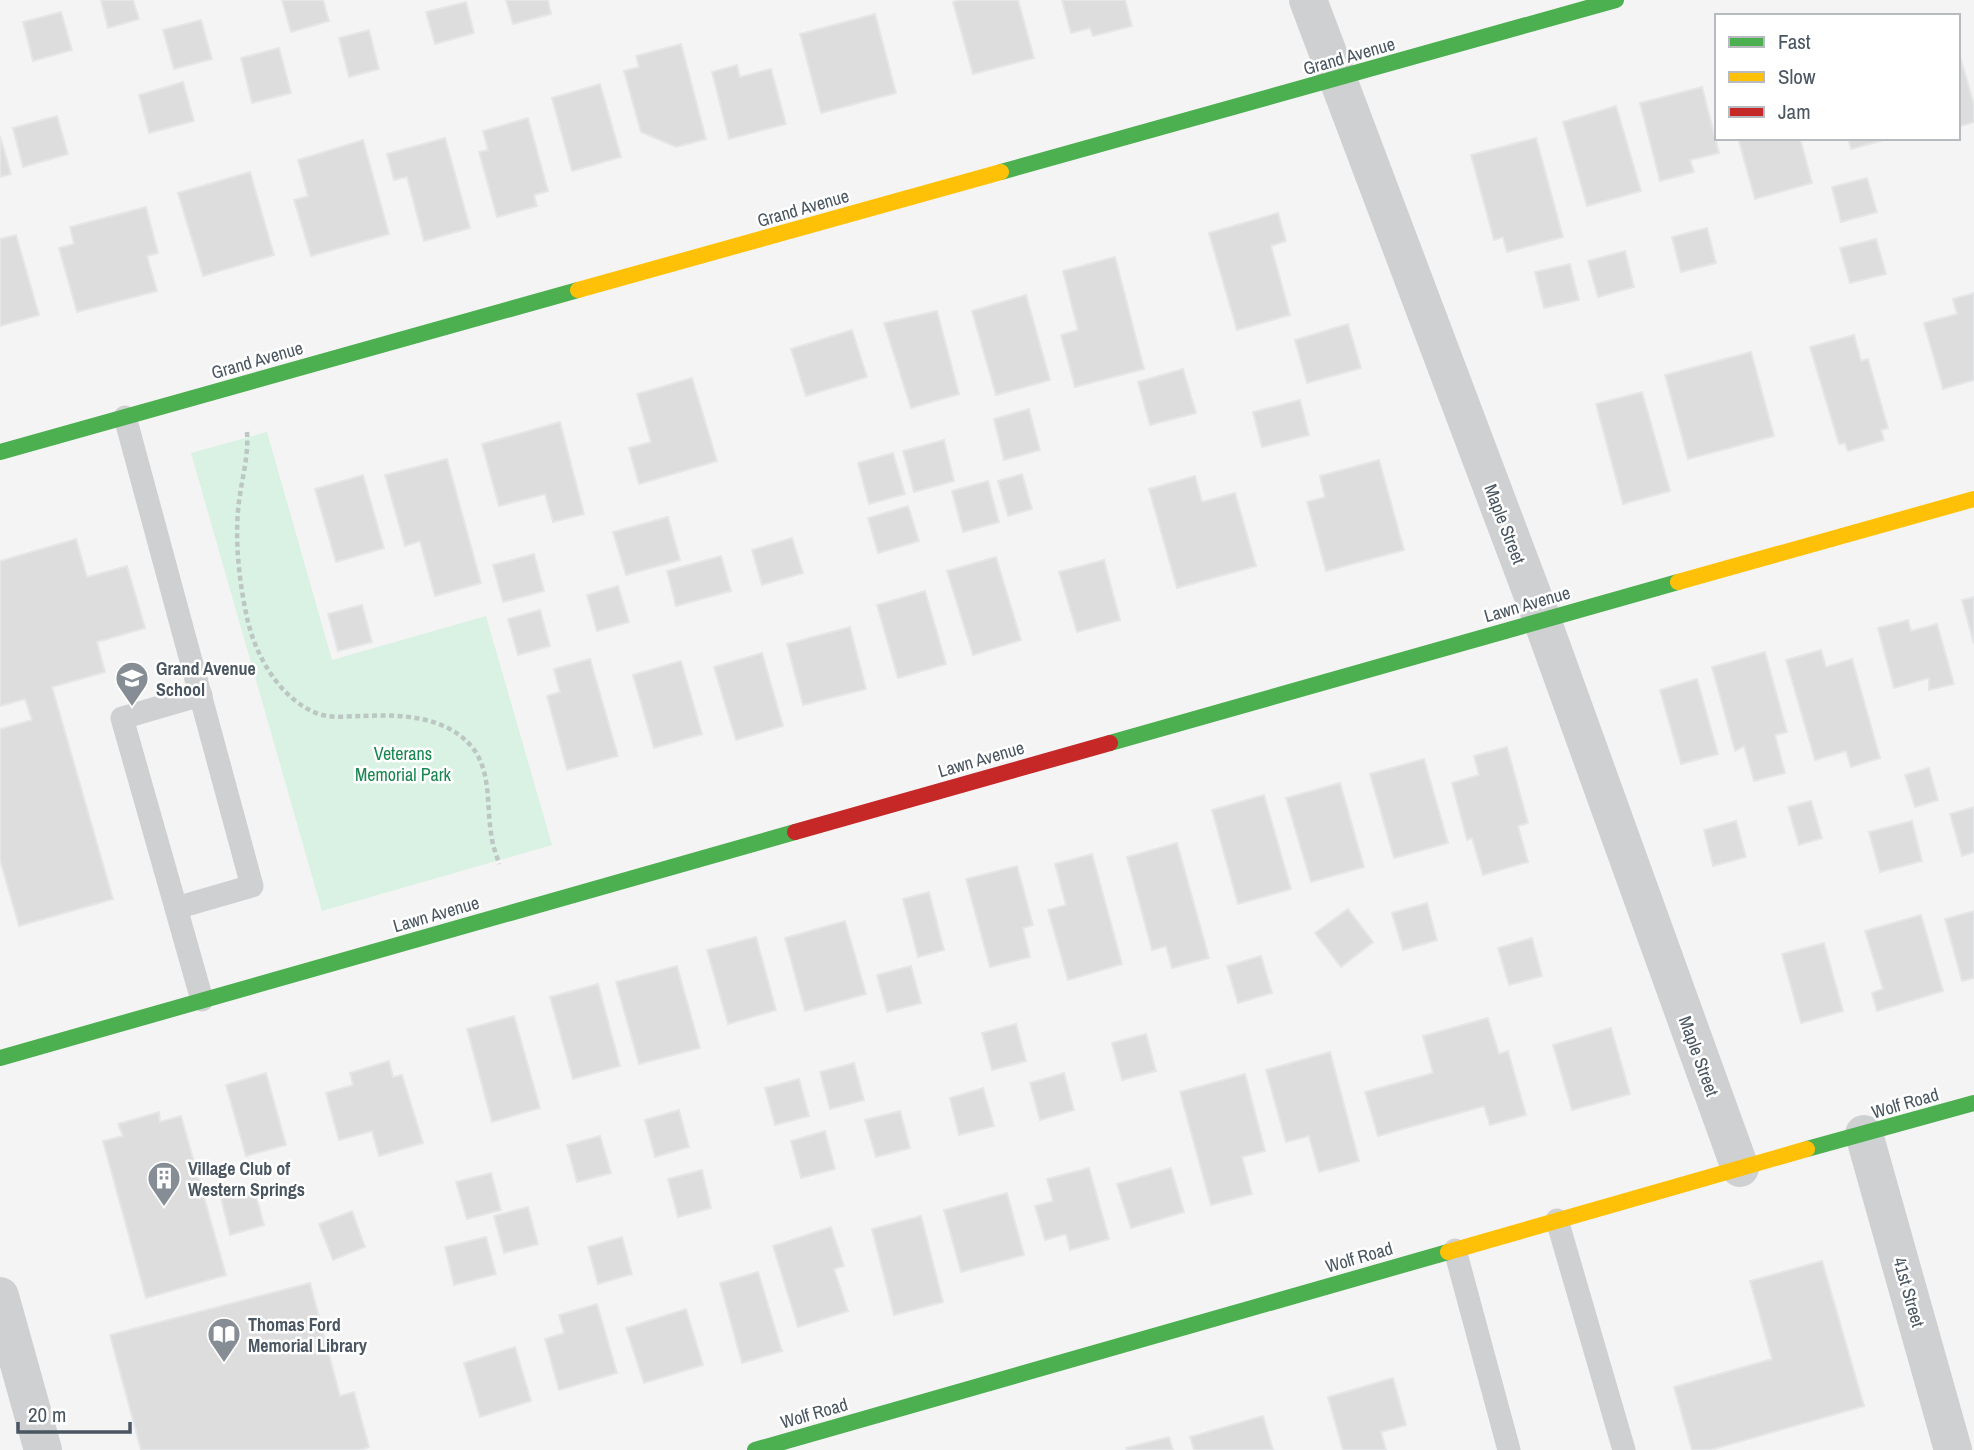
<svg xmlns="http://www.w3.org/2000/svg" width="1974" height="1450" viewBox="0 0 1974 1450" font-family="'Archivo Narrow',sans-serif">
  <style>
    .green { fill: #d9f2e3 }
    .building { fill: #ddddde; stroke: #e5e6e7; stroke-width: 2 }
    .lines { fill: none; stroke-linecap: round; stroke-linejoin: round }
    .path { stroke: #bcc7c4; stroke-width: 4.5; stroke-dasharray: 5 3.5; stroke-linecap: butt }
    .lane { stroke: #ced0d2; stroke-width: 23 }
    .street { stroke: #ced0d2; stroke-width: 38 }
    .fast { stroke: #4caf50; stroke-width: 16 }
    .slow { stroke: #ffc107; stroke-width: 16 }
    .jam { stroke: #c62828; stroke-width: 16 }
    .labels { text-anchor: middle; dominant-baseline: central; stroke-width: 5; stroke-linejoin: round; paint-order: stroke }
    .street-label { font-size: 18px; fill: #4a5661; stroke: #fff }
    .poi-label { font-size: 18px; font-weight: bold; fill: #4a5661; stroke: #fff; text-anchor: start }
    .park-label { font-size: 18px; fill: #17864f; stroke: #fff }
  </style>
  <rect width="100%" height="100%" fill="#f4f4f4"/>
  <path class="green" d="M267 432 332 660 486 616 552 845 322 911 191 453Z"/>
  <g class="building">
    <path d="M101 0H133L139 19 108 28Z"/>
    <path d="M282 0H323L329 21 291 32Z"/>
    <path d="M506 0H548L551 14 513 24Z"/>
    <path d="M960 0H1018L1034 58 973 74 953 2Z"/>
    <path d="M1062 0H1125L1132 26 1093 36 1090 28 1071 33Z"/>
    <path d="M466 2 474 33 435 44 426 12Z"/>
    <path d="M61 12 72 50 33 61 23 22Z"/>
    <path d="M875 14 896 93 821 113 800 34Z"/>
    <path d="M201 20 212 59 174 69 163 30Z"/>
    <path d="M369 30 379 69 349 77 339 38Z"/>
    <path d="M681 44 706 139 676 147 641 132 624 71 639 67 636 56Z"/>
    <path d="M279 48 291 93 252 103 241 58Z"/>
    <path d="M1958 49 1974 105V122L1958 127Z"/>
    <path d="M737 65 740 77 771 69 786 124 729 139 712 72Z"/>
    <path d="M183 82 194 121 149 133 139 95Z"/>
    <path d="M600 84 621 157 572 171 552 98Z"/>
    <path d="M1702 87 1719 153 1690 160 1694 172 1660 181 1640 103Z"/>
    <path d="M1616 106 1641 191 1587 206 1563 122Z"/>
    <path d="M57 116 68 154 23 167 13 128Z"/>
    <path d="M528 118 548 191 534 195 537 206 497 217 479 152 488 150 483 131Z"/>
    <path d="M0 136 11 174 0 177Z"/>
    <path d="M445 138 470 228 424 241 407 177 394 180 387 154Z"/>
    <path d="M1536 138 1563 237 1507 252 1503 237 1494 240 1471 155Z"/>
    <path d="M1738 138H1800L1812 183 1755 199Z"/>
    <path d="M1848 138H1891L1851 149Z"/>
    <path d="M363 140 389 234 311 256 294 200 308 196 298 160Z"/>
    <path d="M250 172 274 255 203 276 178 193Z"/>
    <path d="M1867 178 1877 212 1841 222 1832 187Z"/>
    <path d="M146 207 158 253 147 256 157 291 77 312 59 248 74 244 70 227Z"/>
    <path d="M1278 213 1286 241 1271 246 1290 315 1237 330 1209 233Z"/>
    <path d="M1707 228 1716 263 1681 272 1672 237Z"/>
    <path d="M16 235 39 315 0 326V239Z"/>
    <path d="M1876 239 1886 274 1850 283 1840 248Z"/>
    <path d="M1625 251 1634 287 1598 297 1588 261Z"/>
    <path d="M1115 257 1144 369 1075 387 1061 335 1078 330 1063 271Z"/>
    <path d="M1570 264 1579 300 1544 308 1535 272Z"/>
    <path d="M1974 293V380L1943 389 1924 323 1957 314 1953 299Z"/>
    <path d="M1026 295 1050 380 996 395 972 311Z"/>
    <path d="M937 311 959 394 911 408 884 323Z"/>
    <path d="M1348 324 1361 368 1307 383 1295 340Z"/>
    <path d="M852 330 867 377 806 396 791 349Z"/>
    <path d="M1854 335 1861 361 1868 359 1888 428 1881 430 1884 440 1848 451 1845 443 1839 444 1810 347Z"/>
    <path d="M1751 352 1774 436 1688 459 1665 375Z"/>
    <path d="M1183 369 1196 413 1150 425 1138 382Z"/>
    <path d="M692 378 717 461 639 484 629 448 651 442 637 394Z"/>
    <path d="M1642 392 1670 491 1623 504 1596 404Z"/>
    <path d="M1300 400 1309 435 1262 447 1253 412Z"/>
    <path d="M1029 409 1040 450 1004 460 994 419Z"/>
    <path d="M560 422 584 514 553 522 545 494 499 506 482 444Z"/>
    <path d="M944 440 954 481 914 492 903 451Z"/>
    <path d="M893 453 905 494 869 504 858 463Z"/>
    <path d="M447 459 481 583 435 596 420 541 405 546 385 475Z"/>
    <path d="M1379 460 1404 550 1326 571 1307 502 1325 497 1320 476Z"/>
    <path d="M1022 474 1032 509 1008 516 998 481Z"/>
    <path d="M363 475 384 548 336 562 315 489Z"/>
    <path d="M1195 476 1202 502 1235 493 1256 566 1177 588 1149 489Z"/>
    <path d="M988 481 999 522 963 532 952 491Z"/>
    <path d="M908 506 919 541 878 553 868 518Z"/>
    <path d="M668 517 680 560 626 575 613 532Z"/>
    <path d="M792 538 803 573 762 585 752 550Z"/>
    <path d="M76 539 87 577 127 566 145 628 97 642 105 672 52 687 113 899 19 926 0 860V729L32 720 25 699 0 706V561Z"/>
    <path d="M534 554 544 591 503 602 493 565Z"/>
    <path d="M721 556 731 591 676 606 667 571Z"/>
    <path d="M996 557 1021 640 973 655 947 571Z"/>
    <path d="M1104 560 1120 620 1077 632 1059 572Z"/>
    <path d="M618 586 629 622 597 631 587 595Z"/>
    <path d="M925 591 946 664 898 678 877 605Z"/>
    <path d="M1974 597V644L1962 600Z"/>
    <path d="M362 605 372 642 338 651 328 614Z"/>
    <path d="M540 610 550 646 518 655 508 619Z"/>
    <path d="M1908 620 1911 631 1937 624 1954 684 1929 690V678L1894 688 1878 628Z"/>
    <path d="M850 627 866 689 803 705 787 644Z"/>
    <path d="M1821 650 1826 667 1852 659 1880 758 1851 767 1846 751 1815 760 1786 660Z"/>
    <path d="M1765 652 1787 732 1775 735 1785 773 1754 781 1744 746 1735 751 1712 667Z"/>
    <path d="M762 653 783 726 736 740 714 667Z"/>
    <path d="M590 659 618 756 567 770 547 696 560 692 554 669Z"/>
    <path d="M681 661 702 734 654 748 633 675Z"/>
    <path d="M1697 679 1718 754 1681 764 1660 690Z"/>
    <path d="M1507 747 1528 823 1518 826 1528 862 1483 875 1472 838 1467 840 1452 783 1479 775 1474 756Z"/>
    <path d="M1424 759 1448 843 1394 858 1370 774Z"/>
    <path d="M1929 768 1938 800 1915 807 1905 775Z"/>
    <path d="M1340 783 1364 867 1311 882 1286 798Z"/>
    <path d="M1264 795 1291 889 1238 904 1212 810Z"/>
    <path d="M1811 801 1822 838 1799 845 1788 807Z"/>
    <path d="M1974 807V852L1962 856 1950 814Z"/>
    <path d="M1736 821 1746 857 1713 866 1704 830Z"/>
    <path d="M1912 821 1922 861 1880 872 1869 832Z"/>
    <path d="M1177 843 1209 958 1172 968 1166 946 1152 950 1127 857Z"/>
    <path d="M1092 854 1122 964 1068 980 1048 910 1066 905 1055 864Z"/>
    <path d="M1017 866 1033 925 1023 928 1030 957 990 967 966 879Z"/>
    <path d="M929 892 944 950 918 957 903 899Z"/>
    <path d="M1427 903 1437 940 1403 950 1392 913Z"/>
    <path d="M1348 909 1373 942 1341 967 1315 933Z"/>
    <path d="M1974 911V978L1962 981 1945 919Z"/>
    <path d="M1921 915 1943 991 1877 1011 1872 993 1883 989 1865 931Z"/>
    <path d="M845 921 866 994 805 1011 785 938Z"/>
    <path d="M756 937 776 1010 728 1024 707 950Z"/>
    <path d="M1532 938 1542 976 1509 985 1498 948Z"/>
    <path d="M1824 943 1843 1011 1801 1023 1782 954Z"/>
    <path d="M1261 956 1272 993 1238 1003 1227 966Z"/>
    <path d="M677 966 700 1048 639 1064 616 982Z"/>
    <path d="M911 966 921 1003 887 1012 877 975Z"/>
    <path d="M598 984 620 1066 573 1079 550 997Z"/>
    <path d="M514 1016 540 1108 492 1122 467 1029Z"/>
    <path d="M1488 1018 1499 1054 1508 1051 1526 1115 1490 1125 1484 1106 1378 1136 1365 1092 1433 1073 1423 1036Z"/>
    <path d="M1016 1024 1026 1061 992 1070 982 1033Z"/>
    <path d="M1611 1028 1630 1094 1572 1110 1553 1045Z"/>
    <path d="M1146 1034 1156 1071 1122 1080 1112 1043Z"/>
    <path d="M1330 1052 1359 1161 1319 1172 1309 1136 1286 1142 1266 1070Z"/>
    <path d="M389 1061 393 1077 402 1075 423 1143 379 1156 372 1131 339 1140 326 1093 353 1085 350 1073Z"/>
    <path d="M854 1063 864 1100 830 1109 820 1072Z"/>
    <path d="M266 1073 286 1145 246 1156 226 1085Z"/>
    <path d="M1064 1073 1074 1110 1040 1120 1030 1083Z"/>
    <path d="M1245 1074 1265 1151 1242 1157 1252 1194 1211 1205 1180 1092Z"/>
    <path d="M799 1079 809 1116 775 1125 765 1088Z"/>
    <path d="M983 1088 994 1126 959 1135 950 1098Z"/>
    <path d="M679 1110 689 1147 655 1157 645 1120Z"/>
    <path d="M900 1111 910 1148 876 1157 865 1120Z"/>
    <path d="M159 1112 160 1122 181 1116 226 1275 146 1298 103 1141 123 1136 118 1124Z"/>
    <path d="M825 1131 835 1169 801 1178 791 1141Z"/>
    <path d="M600 1136 611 1173 577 1182 567 1145Z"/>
    <path d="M1089 1168 1109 1239 1070 1250 1066 1234 1045 1240 1035 1206 1053 1201 1047 1179Z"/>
    <path d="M1171 1168 1184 1212 1131 1228 1117 1184Z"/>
    <path d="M702 1170 711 1208 678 1217 668 1179Z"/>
    <path d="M491 1173 501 1210 467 1219 456 1182Z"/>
    <path d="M254 1188 264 1225 230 1235 221 1198Z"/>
    <path d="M1007 1193 1024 1255 961 1272 944 1210Z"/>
    <path d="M528 1207 538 1244 504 1253 494 1216Z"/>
    <path d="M352 1211 365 1247 333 1260 319 1224Z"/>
    <path d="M921 1216 943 1302 894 1315 872 1229Z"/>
    <path d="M831 1227 844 1266 834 1269 848 1311 798 1327 773 1246Z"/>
    <path d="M486 1237 496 1274 454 1285 445 1247Z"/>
    <path d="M622 1237 632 1274 598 1284 588 1247Z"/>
    <path d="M1822 1261 1864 1406 1710 1450H1692L1674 1387 1772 1359 1750 1281Z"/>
    <path d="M758 1272 782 1351 742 1363 720 1283Z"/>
    <path d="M310 1283 340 1396 354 1392 369 1447 360 1450H141L110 1335Z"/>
    <path d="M597 1304 617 1373 559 1390 545 1339 564 1333 559 1315Z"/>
    <path d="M686 1309 703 1365 644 1383 626 1328Z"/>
    <path d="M515 1347 531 1401 480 1417 464 1363Z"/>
    <path d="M1393 1378 1406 1425 1381 1432 1386 1450H1343L1328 1397Z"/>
    <path d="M1263 1416 1273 1450H1194L1190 1437Z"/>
    <path d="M1169 1437 1173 1450H1127L1126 1448Z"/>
  </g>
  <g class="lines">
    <path class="path" d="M247 432C249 459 240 484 238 511 235 547 240 587 248 622 257 658 280 698 316 713 330 719 348 716 363 716 402 714 450 716 475 751 492 777 486 809 492 839 493 847 497 856 499 864"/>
    <g class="lane">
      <path d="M125 417 252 886 176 908 202 1000"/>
      <path d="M176 908 122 718 201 695"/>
      <path d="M1557 1220 1624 1450"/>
      <path d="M1455 1250 1509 1450"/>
    </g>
    <g class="street">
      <path d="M1308 0 1542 620 1740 1168"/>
      <path d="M1864 1134 1953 1450"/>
      <path d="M0 1296 43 1450"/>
    </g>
    <g class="fast">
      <path d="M1001 172 1616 0"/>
      <path d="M0 452 578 290"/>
      <path d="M1110 743 1678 582"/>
      <path d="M0 1058 795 832"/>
      <path d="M1807 1149 1974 1103"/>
      <path d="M755 1450 1448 1252"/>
    </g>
    <g class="slow">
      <path d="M578 290 1001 172"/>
      <path d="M1678 582 1974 499"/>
      <path d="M1448 1252 1807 1149"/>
    </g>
    <path class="jam" d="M795 832 1110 743"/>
  </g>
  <defs>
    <symbol id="school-pin" viewBox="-11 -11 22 30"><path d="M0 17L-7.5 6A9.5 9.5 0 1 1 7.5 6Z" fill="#868d94" stroke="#fff"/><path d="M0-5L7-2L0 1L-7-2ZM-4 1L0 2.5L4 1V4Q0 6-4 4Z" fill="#fff"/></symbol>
    <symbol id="building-pin" viewBox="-11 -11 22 30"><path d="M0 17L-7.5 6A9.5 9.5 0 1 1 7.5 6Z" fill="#868d94" stroke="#fff"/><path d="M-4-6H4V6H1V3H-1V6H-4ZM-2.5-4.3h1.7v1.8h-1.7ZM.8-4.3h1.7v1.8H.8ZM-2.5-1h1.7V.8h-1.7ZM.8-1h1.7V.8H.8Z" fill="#fff"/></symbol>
    <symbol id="library-pin" viewBox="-11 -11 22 30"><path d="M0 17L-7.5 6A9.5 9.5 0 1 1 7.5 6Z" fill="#868d94" stroke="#fff"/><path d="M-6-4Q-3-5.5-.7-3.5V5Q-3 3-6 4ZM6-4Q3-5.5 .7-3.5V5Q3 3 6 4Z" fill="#fff"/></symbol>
  </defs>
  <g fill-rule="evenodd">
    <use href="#school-pin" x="113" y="659" width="38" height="52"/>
    <use href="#building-pin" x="145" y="1159" width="38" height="52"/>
    <use href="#library-pin" x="205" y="1315" width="38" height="52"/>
  </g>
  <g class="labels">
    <g class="street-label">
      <text transform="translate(1349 56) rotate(-16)">Grand Avenue</text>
      <text transform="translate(803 208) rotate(-16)">Grand Avenue</text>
      <text transform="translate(257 360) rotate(-16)">Grand Avenue</text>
      <text transform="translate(1505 524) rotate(69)">Maple Street</text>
      <text transform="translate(1527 604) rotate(-16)">Lawn Avenue</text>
      <text transform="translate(981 759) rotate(-16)">Lawn Avenue</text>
      <text transform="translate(436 914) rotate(-16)">Lawn Avenue</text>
      <text transform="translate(1699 1056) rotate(70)">Maple Street</text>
      <text transform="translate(1905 1103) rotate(-16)">Wolf Road</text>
      <text transform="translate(1359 1257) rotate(-16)">Wolf Road</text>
      <text transform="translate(1909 1292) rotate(74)">41st Street</text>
      <text transform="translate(814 1413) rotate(-16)">Wolf Road</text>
    </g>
    <g class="poi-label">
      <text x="156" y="668">Grand Avenue<tspan x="156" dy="21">School</tspan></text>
      <text x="188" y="1168">Village Club of<tspan x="188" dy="21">Western Springs</tspan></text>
      <text x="248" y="1324">Thomas Ford<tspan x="248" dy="21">Memorial Library</tspan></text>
    </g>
    <g class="park-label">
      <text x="403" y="753">Veterans<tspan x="403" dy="21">Memorial Park</tspan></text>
    </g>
  </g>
  <rect x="1715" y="14" width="245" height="126" fill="#ffffff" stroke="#b7bbc0" stroke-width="2"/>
  <rect x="1729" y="37" width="35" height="10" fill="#4caf50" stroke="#b7bbc0" stroke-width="2"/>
  <text x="1778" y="49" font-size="21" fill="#4a5661">Fast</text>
  <rect x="1729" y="72" width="35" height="10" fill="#ffc107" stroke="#b7bbc0" stroke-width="2"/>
  <text x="1778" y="84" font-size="21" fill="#4a5661">Slow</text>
  <rect x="1729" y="107" width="35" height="10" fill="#c62828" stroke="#b7bbc0" stroke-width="2"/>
  <text x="1778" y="119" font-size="21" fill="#4a5661">Jam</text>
  <path d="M18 1422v10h112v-10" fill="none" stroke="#4a5661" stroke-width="3.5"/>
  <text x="28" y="1422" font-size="21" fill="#4a5661" stroke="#ffffff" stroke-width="5" paint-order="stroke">20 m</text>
</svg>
